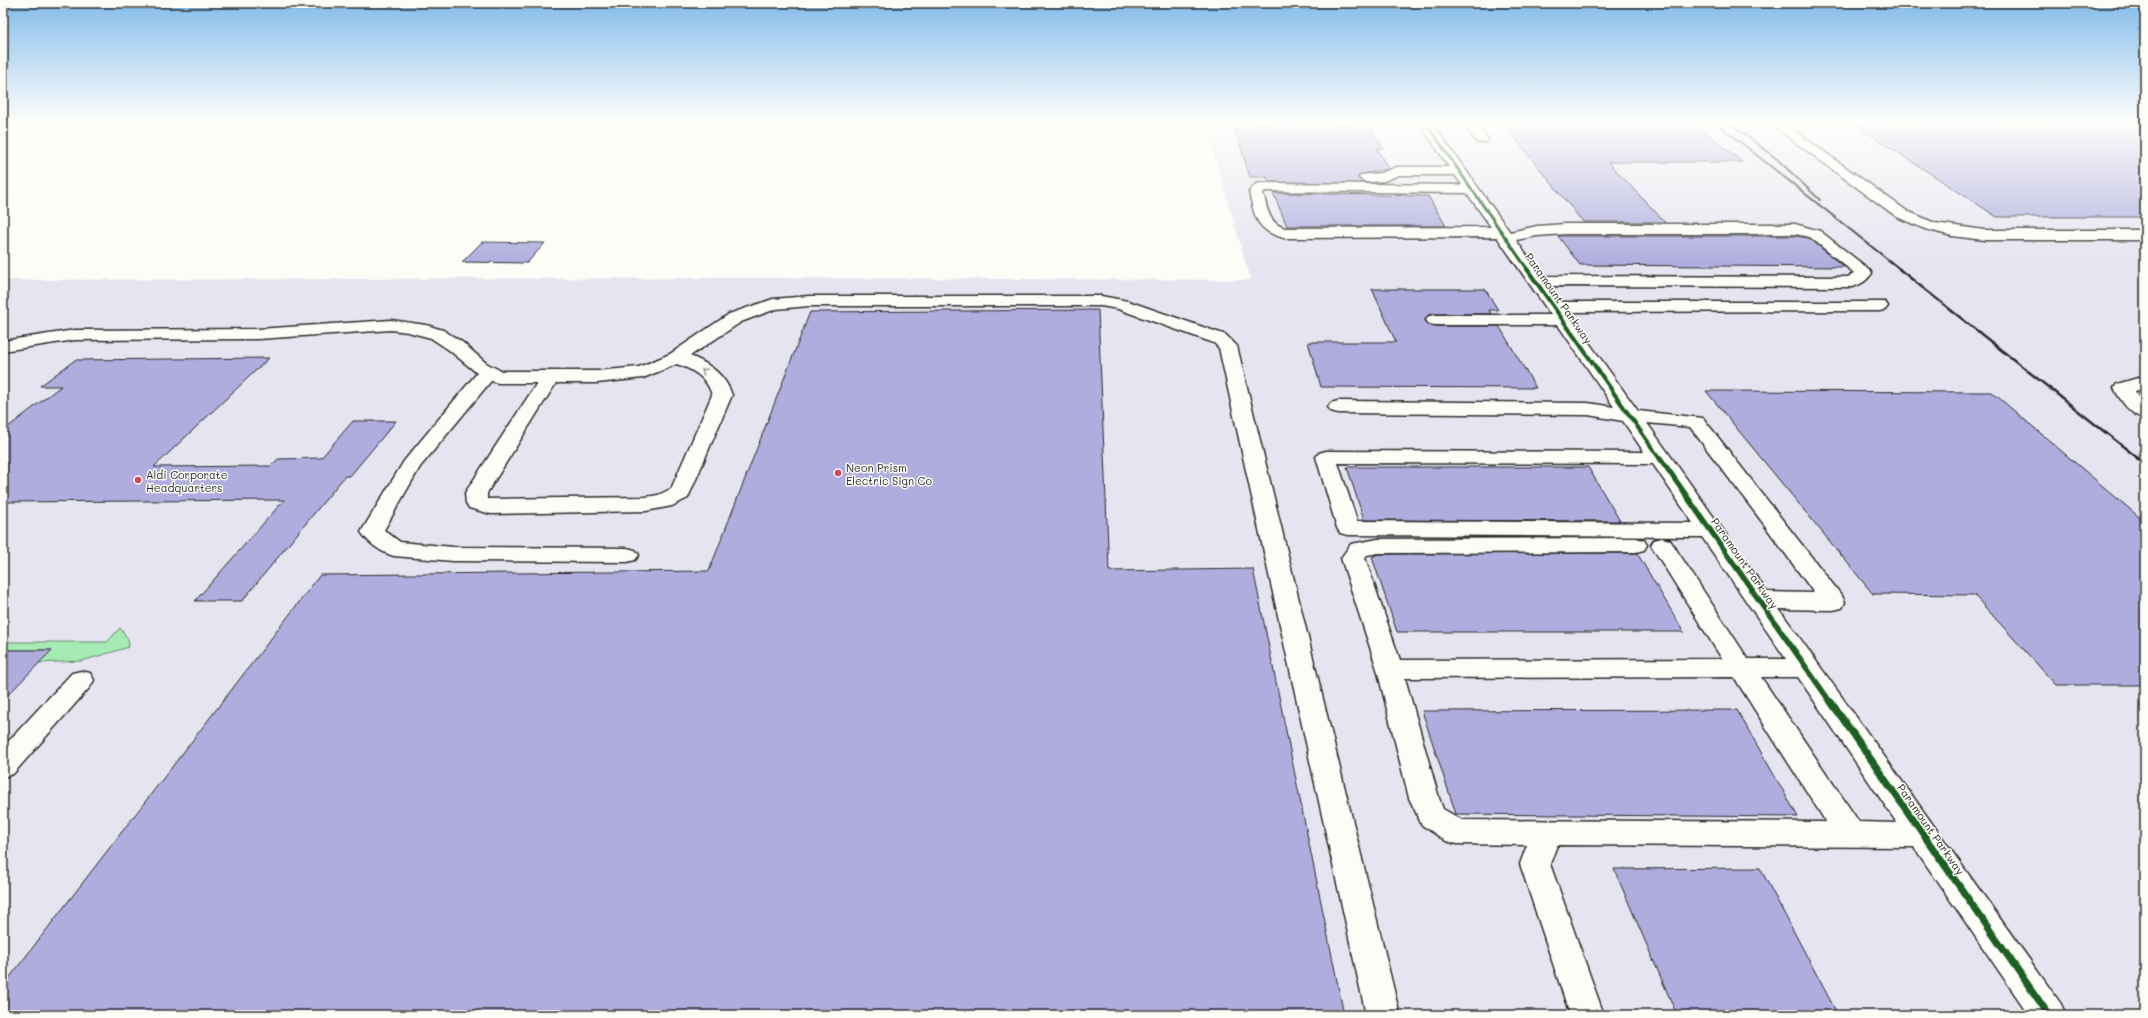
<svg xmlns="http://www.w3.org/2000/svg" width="2148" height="1018" viewBox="0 0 2148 1018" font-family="Mali,sans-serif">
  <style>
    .built { fill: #e5e4f0 }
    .green { fill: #a6eab5; stroke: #688a70 }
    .building { fill: #aeadde; stroke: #2b2b2b }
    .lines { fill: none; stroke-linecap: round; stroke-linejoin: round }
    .minor-casing { stroke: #2b2b2b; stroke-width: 3 }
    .minor { fill: #fdfcf7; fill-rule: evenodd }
    .rail-far2 { stroke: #2b2b2b; stroke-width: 2 }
    .rail-far1 { stroke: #2b2b2b; stroke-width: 2.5 }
    .rail { stroke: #2b2b2b; stroke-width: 3 }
    .cycleway-far3-casing { stroke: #fdfcf7; stroke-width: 4.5 }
    .cycleway-far2-casing { stroke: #fdfcf7; stroke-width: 6 }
    .cycleway-far1-casing { stroke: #fdfcf7; stroke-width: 8 }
    .cycleway-casing { stroke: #fdfcf7; stroke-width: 10 }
    .cycleway-far3 { stroke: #1b5e20; stroke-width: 3 }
    .cycleway-far2 { stroke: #1b5e20; stroke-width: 4 }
    .cycleway-far1 { stroke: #1b5e20; stroke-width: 5.5 }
    .cycleway { stroke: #1b5e20; stroke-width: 7 }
    .oneway { stroke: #9e9e9b }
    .poi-dot { fill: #d1495b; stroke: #fdfcf7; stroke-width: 1.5 }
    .labels { text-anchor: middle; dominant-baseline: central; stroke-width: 3; stroke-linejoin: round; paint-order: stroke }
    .street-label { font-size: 11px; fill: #2b2b2b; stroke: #fdfcf7 }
    .poi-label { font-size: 11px; fill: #2b2b2b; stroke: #fdfcf7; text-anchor: start }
  </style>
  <rect width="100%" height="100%" fill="#fdfcf7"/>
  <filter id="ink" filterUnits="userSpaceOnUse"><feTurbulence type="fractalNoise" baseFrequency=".025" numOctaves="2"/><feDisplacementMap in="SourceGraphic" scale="8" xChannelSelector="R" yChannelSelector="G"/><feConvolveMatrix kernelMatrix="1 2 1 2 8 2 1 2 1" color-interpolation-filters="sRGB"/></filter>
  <g filter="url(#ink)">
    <path class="built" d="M1204 122H2145V1015H3V280L743 278 1251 280Z"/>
    <path class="green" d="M120 628 128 639 129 647 82 661 38 663 51 650H3V642H107Z"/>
    <g class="building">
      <path d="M1233 122 1368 124 1383 148H1377L1388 169 1361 174 1358 178 1364 183 1269 182 1267 177H1250Z"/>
      <path d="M1502 122H1693L1742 162H1608L1665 222H1583Z"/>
      <path d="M1851 122H2145V217H1997Z"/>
      <path d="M1273 193 1428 196 1446 226H1287Z"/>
      <path d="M1558 236H1795L1809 238 1844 267 1580 265Z"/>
      <path d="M482 242 545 243 527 263 462 262Z"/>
      <path d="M1372 289H1485L1498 310H1489L1491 314H1435L1428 315 1425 321 1429 325 1435 326H1499L1536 388 1321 387 1308 342H1396Z"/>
      <path d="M1098 310 1109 571 1253 569 1344 1015H3V986L320 575 709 571 810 312Z"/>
      <path d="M269 358 154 467 271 466 278 459 321 458 353 421H396L350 476H345L242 601H195L284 500 3 502V431L61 386H40L75 360Z"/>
      <path d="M1706 391 1992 392 2145 522V685H2056L1974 595 1873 594Z"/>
      <path d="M1347 467H1588L1620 521 1364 520Z"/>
      <path d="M1637 553 1684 632H1397L1372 557 1378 554Z"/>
      <path d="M3 650H52L3 700Z"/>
      <path d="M1737 710 1798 817 1456 814 1422 711Z"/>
      <path d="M1760 868 1838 1015H1677L1614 869Z"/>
    </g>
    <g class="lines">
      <defs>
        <g id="minor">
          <path d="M3 122H12L3 128Z"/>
          <path d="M1419 122H1431L1510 232 1537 226 1565 224H1795L1820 231 1870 270 1872 273C1868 280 1860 285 1852 287L1548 286 1560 302H1885L1888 306 1885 310 1879 311 1567 312 1638 411 1703 418 1842 596 1845 602 1842 608 1833 610 1779 609 2061 1004 2066 1015H2029L1914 847 1557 845 1550 864 1604 1015H1570L1520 864 1527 845 1457 844 1446 841 1422 825 1409 798 1377 669 1341 558 1351 544 1378 539 1636 538 1644 540 1647 545 1644 550 1636 552 1378 553 1367 555 1365 558 1400 660 1722 659 1651 545 1654 540 1662 538 1670 540 1748 659H1786L1702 537 1348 535 1340 533 1337 528 1316 457 1319 453 1326 451 1644 452 1623 421 1588 415 1338 413 1331 411 1328 407 1331 403 1338 401 1588 403 1614 407 1558 325H1435L1429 324 1426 320 1429 316 1435 315H1551L1497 237 1284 238C1256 231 1255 217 1249 192L1256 184 1261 183 1462 185 1455 175H1399L1384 181 1366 182 1359 178 1361 175 1381 173 1397 167H1449ZM1265 191 1467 193 1491 227 1285 228C1268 223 1267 207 1263 193ZM1565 234H1795L1810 237 1854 273 1848 277 1541 276 1516 240 1537 236ZM1647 423 1690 427 1763 523 1814 593 1767 592ZM1338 463 1653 464 1693 523 1357 521ZM1734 677 1826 822 1462 820 1443 809 1439 798 1405 678ZM1761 677H1798L1897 823 1859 822Z"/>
          <path d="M1462 122H1475L1488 139 1487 142H1477Z"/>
          <path d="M1768 122H1782L1907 211 1935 223 1984 230H2145V240H1984L1952 236 1925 229 1897 217Z"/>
          <path d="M809 296H1101L1128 301 1226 335 1237 346 1400 1015H1366L1219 348 1214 343 1118 309 1101 306H809L776 309 741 322 690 356C710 364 725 375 732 395L688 498 672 506 646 511 491 514 469 508 466 503 465 493 537 383H498L491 381 420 467 384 530 400 542 453 547 627 548 635 550 639 555 635 560 627 562 453 561 394 556C382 553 368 543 361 532L404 461 477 373 449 350 431 338 408 332 391 330 258 339 75 340 3 351V341L75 330 258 329 391 320 426 325 443 330 462 342 486 363 501 371H597L639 367 670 354 729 314 773 299ZM677 364C694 370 707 378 712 395L671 489 658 495 646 497 487 499V493L556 383H597L643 378Z"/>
          <path d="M2145 376V388L2135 391 2138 397 2145 403V419C2130 415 2121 401 2114 388L2117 384Z"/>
          <path d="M81 671 90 673 94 680 90 687 13 774 3 777V747L72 673Z"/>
        </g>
      </defs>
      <use href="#minor" class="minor-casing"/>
      <use href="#minor" class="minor"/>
      <g class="rail-far2">
        <path d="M1715 122 1901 270"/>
        <path d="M1729 122 1778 160 1820 200"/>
      </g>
      <path class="rail-far1" d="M1899 269 2139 459"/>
      <path class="rail" d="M2137 458 2145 464"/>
      <defs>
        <path id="cycleway-far3" d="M1425 122 1528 270"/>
        <path id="cycleway-far2" d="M1527 269 1660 459"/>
        <path id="cycleway-far1" d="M1660 458 1831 703"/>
        <path id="cycleway" d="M1831 702 2049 1015"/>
      </defs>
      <use href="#cycleway-far3" class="cycleway-far3-casing"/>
      <use href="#cycleway-far2" class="cycleway-far2-casing"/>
      <use href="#cycleway-far1" class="cycleway-far1-casing"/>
      <use href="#cycleway" class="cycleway-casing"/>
      <use href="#cycleway-far3" class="cycleway-far3"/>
      <use href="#cycleway-far2" class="cycleway-far2"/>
      <use href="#cycleway-far1" class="cycleway-far1"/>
      <use href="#cycleway" class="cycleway"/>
    </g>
    <defs><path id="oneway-chevron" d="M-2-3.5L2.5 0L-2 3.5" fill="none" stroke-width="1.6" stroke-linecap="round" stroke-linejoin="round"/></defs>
    <use class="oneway" href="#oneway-chevron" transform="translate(704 371) rotate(-146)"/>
  </g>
  <linearGradient id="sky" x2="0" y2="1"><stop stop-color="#84bcea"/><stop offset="0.46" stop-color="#fefefb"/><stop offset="1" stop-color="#fefefb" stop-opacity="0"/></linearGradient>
  <rect width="2148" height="265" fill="url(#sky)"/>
  <g class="poi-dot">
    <circle cx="838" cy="473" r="4"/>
    <circle cx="138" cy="480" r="4"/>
  </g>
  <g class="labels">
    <g class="street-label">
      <text transform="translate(1559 298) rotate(55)">Paramount Parkway</text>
      <text transform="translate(1745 563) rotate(55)">Paramount Parkway</text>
      <text transform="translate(1931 829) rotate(55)">Paramount Parkway</text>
    </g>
    <g class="poi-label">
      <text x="846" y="467">Neon Prism<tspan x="846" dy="13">Electric Sign Co</tspan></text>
      <text x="146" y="474">Aldi Corporate<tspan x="146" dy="13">Headquarters</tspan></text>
    </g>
  </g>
  <rect width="2148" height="1018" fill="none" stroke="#fdfcf7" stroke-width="16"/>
  <rect x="8" y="8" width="2132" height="1002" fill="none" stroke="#2b2b2b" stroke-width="1.5" filter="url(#ink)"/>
</svg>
